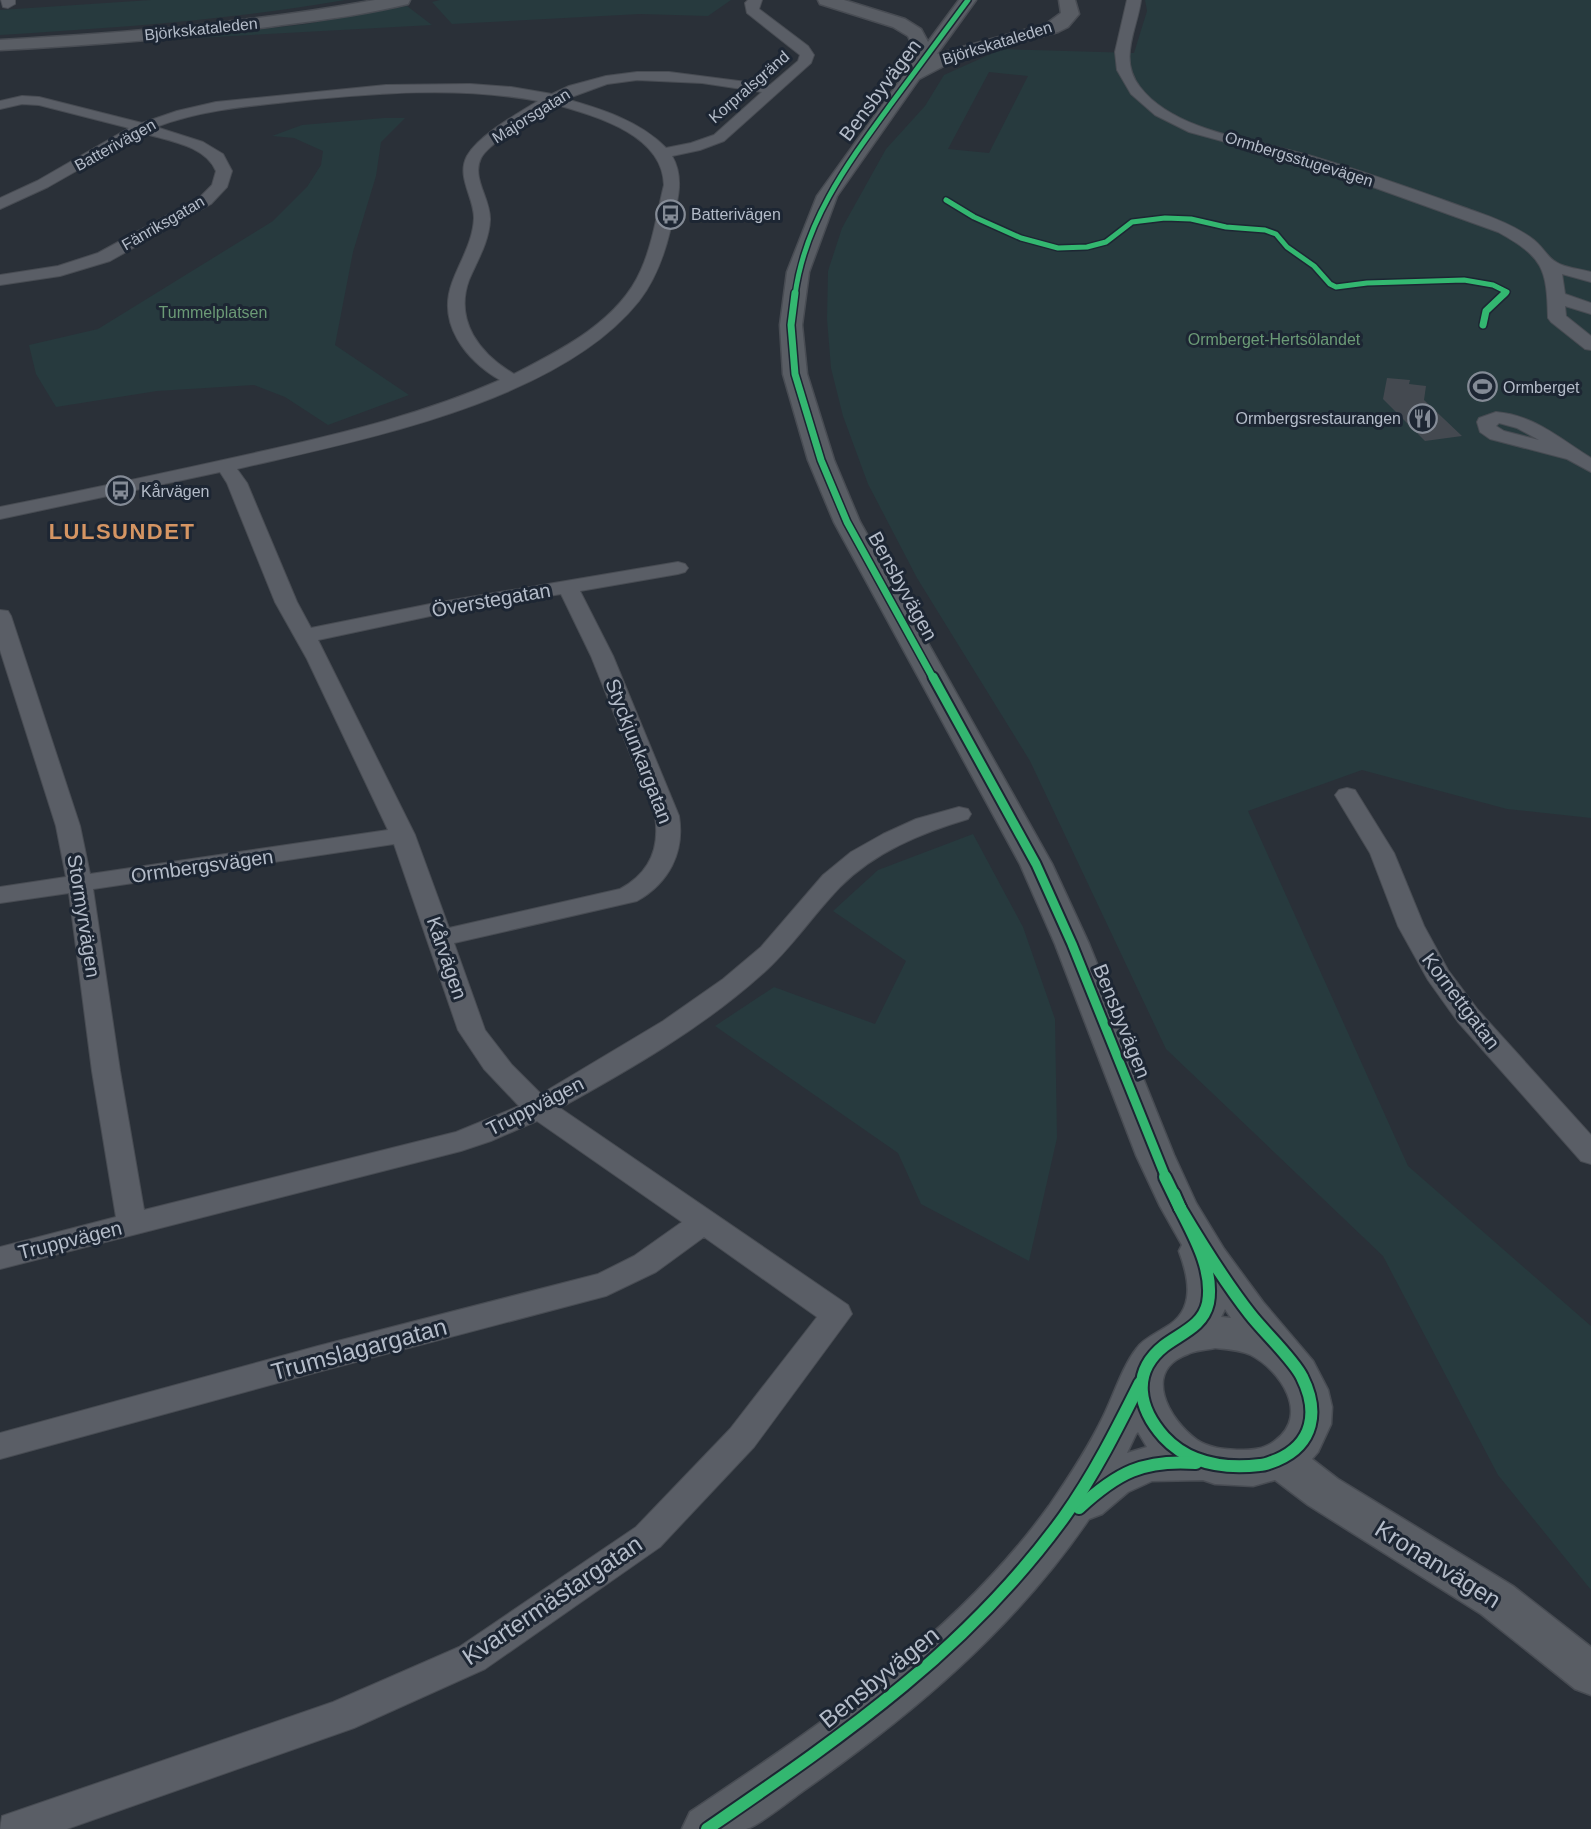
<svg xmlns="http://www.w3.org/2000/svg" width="1591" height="1829" viewBox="0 0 1591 1829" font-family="Helvetica,sans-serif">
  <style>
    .green { fill: #273a3e; fill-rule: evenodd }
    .building { fill: #444950 }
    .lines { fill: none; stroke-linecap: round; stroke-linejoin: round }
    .street-casing { stroke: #484c53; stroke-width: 2 }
    .secondary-casing { stroke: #484c53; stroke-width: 3 }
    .street { fill: #5a5e66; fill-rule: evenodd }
    .secondary { fill: #595d64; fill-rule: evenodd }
    .cycleway-far3-casing { stroke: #1d2633; stroke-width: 8 }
    .cycleway-far2-casing { stroke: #1d2633; stroke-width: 10 }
    .cycleway-far1-casing { stroke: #1d2633; stroke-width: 13 }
    .cycleway-casing { stroke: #1d2633; stroke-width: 16 }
    .cycleway-far3 { stroke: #33b770; stroke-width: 5 }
    .cycleway-far2 { stroke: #33b770; stroke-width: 7 }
    .cycleway-far1 { stroke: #33b770; stroke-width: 9 }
    .cycleway { stroke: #33b770; stroke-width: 12 }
    .labels { text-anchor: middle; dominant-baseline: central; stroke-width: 6; stroke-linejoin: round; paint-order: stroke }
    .far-street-label { font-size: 16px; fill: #b4bcc9; stroke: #1d2633 }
    .far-poi-label { font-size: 16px; fill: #b4bcc9; stroke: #1d2633; text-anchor: start }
    .far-park-label { font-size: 16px; fill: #6b9a76; stroke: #1d2633 }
    .street-label { font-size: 20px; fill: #b4bcc9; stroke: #1d2633 }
    .far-district-label { font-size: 22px; font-weight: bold; letter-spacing: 1.5px; fill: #d59563; stroke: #1d2633 }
    .near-street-label { font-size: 24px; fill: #b4bcc9; stroke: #1d2633 }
  </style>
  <rect width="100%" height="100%" fill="#2a3038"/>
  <g class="green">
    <path d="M151 0H345C231 20 116 28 0 35V10Z"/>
    <path d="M440 0H731L708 16 640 14 452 24 432 2Z"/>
    <path d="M1145 0H1591V818L1507 809 1362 770 1248 811 1408 1166 1591 1326V1590L1498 1475 1383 1256 1166 1049 1030 761 917 578 868 484 843 416 831 368 827 319 828 271 842 228 886 149 925 106 944 75 1002 49 1134 53 1147 11ZM989 72 1028 76 989 153 948 149Z"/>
    <path d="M407 6 432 25 178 39 306 24Z"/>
    <path d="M384 118H405L381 142 376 176 353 252 335 345 409 395 328 425 285 397 254 385 157 391 56 407 36 374 29 345 98 329 273 221 307 187 321 165 323 151 294 138 272 136 302 125Z"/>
    <path d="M973 834 1023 927 1055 1019 1057 1138 1029 1261 921 1204 898 1153 715 1026 774 987 875 1024 906 961 833 911 878 870Z"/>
  </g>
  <path class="building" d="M1387 378 1410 380 1409 384 1426 386 1424 400 1462 436 1425 441 1383 399Z"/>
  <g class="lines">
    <defs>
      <g id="street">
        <path d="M1 0H15V4L8 8 3 7Z"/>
        <path d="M748 0H762L759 9 808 46 814 55 811 63 724 141 700 150 672 156C686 180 676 206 670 231 664 256 655 280 639 301 558 403 359 440 237 469L247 483 297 602 311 628 435 603 678 562 685 564 688 568 685 572 678 574 580 591 613 656 679 816C685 852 669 883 637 901L454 943 485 1030 512 1065 541 1094 663 1021 723 979 761 947 823 875 851 852 883 834 916 819 959 807 968 809 971 814 968 819C921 833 875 852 840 887 812 916 791 949 761 975 702 1028 629 1070 560 1108L848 1305 852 1314 754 1447 660 1547 485 1669 354 1728 67 1829H0L2 1816 333 1702 459 1647 636 1527 730 1429 817 1317 704 1237 656 1272 606 1296 318 1372 0 1459V1433L318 1346 598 1274 634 1256 682 1222 537 1121 491 1141 461 1151 0 1269V1247L116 1217 92 1071 69 893 0 903V887L66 877 56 826 0 650V610L8 611 11 616 80 826 90 874 388 830 307 659 275 602 227 483 220 472 0 519V507C90 489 179 470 268 450 347 432 425 413 500 380 466 360 437 324 452 283 460 261 473 242 474 218 474 197 456 177 467 156 479 135 517 114 538 101 458 86 377 93 296 101 249 106 201 110 156 127L203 142 223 154 232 171 227 187 211 204 110 261 60 276 0 285V275L58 266 98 253 199 198 212 185 216 171C205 145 168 141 143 133L48 187 0 209V198L37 181 129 128 39 105 22 104 0 109V101L22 96 39 97 142 123 177 111 216 102 386 85 470 84 511 87 552 94 569 86 606 76 637 72H669L770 85 798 61 800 55 747 13 745 3ZM637 80 702 83 762 92 714 135 691 143 666 148C640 121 601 109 566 99L607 84ZM554 104C595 116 663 134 664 185 657 213 653 243 641 270 619 321 561 350 514 374 480 354 454 321 469 280 477 261 489 242 490 220 491 199 471 178 481 158 488 144 539 111 554 104ZM561 594 591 656 655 816C660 848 650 873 620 889L449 928 415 835 318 640 435 615ZM394 844 458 1030 484 1069 519 1106 456 1132 144 1210 120 1071 93 889Z"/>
        <path d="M1127 0H1141C1137 30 1118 59 1140 87 1176 134 1264 141 1318 158 1372 174 1424 193 1477 212 1497 219 1517 227 1534 240 1542 246 1548 258 1556 262 1565 268 1581 269 1591 272V282L1562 274 1565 294 1591 303V314L1565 306 1566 316 1591 336V350L1585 349 1551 322 1548 318C1547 268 1543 257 1498 232L1320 168 1189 132 1155 115 1131 94 1117 70 1115 52Z"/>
        <path d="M1496 412C1534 415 1560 439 1591 458V472L1567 459 1490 439 1480 432 1477 422 1479 418ZM1499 423 1517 428 1539 440 1504 431 1496 426Z"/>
        <path d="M1347 788 1355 790 1394 853 1424 926 1448 970 1478 1010 1591 1135V1164L1581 1161 1458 1022 1428 980 1398 926 1370 853 1335 795 1339 790Z"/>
      </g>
      <g id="secondary">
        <path d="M375 0H410L408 4C367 14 324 20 282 25 188 38 94 45 0 50V40C126 33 251 23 375 0Z"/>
        <path d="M818 0H844L905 19 921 29 928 42 959 0H976L937 54 1046 24 1061 13 1059 0H1075L1079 14 1068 27 1058 32 957 59 919 79 837 196 809 272 802 325 807 374 834 460 860 522 1052 864 1089 944 1174 1155 1196 1203 1224 1249 1263 1302 1313 1361 1328 1390 1332 1407 1331 1424 1318 1452 1312 1459 1338 1479 1513 1586 1591 1647V1695L1575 1689 1481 1614 1308 1505 1275 1480 1253 1486 1215 1484 1203 1480 1152 1481 1128 1492 1102 1514 1089 1519C1014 1629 912 1715 803 1791 792 1799 757 1827 746 1829 727 1829 703 1829 682 1829L690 1812C821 1724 955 1636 1049 1506 1069 1477 1088 1448 1103 1417 1114 1395 1122 1367 1137 1348 1143 1339 1157 1333 1166 1327 1196 1310 1189 1278 1179 1251L1182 1245 1160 1206 1136 1155 1055 944 1020 864 834 522 808 460 783 374 780 325 787 272 817 196 906 72 913 47 908 36 893 27 820 4ZM1225 1309 1231 1318 1221 1317ZM1215 1348C1227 1349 1240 1350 1251 1355 1280 1370 1310 1414 1276 1440 1264 1450 1251 1450 1237 1450 1223 1449 1209 1448 1197 1440 1169 1420 1141 1371 1188 1354 1196 1350 1206 1350 1215 1348ZM1138 1432 1147 1447 1127 1453 1136 1434Z"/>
      </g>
    </defs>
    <use href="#street" class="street-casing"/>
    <use href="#secondary" class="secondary-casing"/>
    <use href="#street" class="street"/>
    <use href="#secondary" class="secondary"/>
    <defs>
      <g id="cycleway-far3">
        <path d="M946 200 974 217 1021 238 1058 248 1087 247 1106 242 1132 222 1165 218 1191 219 1226 227 1265 230 1276 234 1287 247 1314 266 1330 284 1336 287 1367 283 1464 280 1493 285 1507 292 1504 295"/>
        <path d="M795 295C805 220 848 163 891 104 917 69 942 35 968 0"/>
      </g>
      <g id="cycleway-far2">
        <path d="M795 293 791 325 795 374 821 460 847 522 933 678"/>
        <path d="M1483 325 1486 311 1505 293"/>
      </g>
      <path id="cycleway-far1" d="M933 677 1036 864 1072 944 1166 1178"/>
      <g id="cycleway">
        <path d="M1165 1177 1180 1208"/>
        <path d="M1174 1194 1180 1208"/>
        <path d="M1180 1208C1202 1245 1224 1281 1250 1314 1263 1331 1294 1360 1302 1377 1319 1411 1314 1444 1277 1460 1271 1462 1266 1465 1260 1465 1225 1469 1189 1464 1164 1437 1139 1409 1130 1373 1164 1346 1181 1333 1203 1326 1208 1303 1214 1270 1194 1236 1180 1208Z"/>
        <path d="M1079 1508C1117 1473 1143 1459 1196 1463"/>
        <path d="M707 1829C842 1736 966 1652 1064 1517 1094 1475 1117 1429 1140 1383"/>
      </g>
    </defs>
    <use href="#cycleway-far3" class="cycleway-far3-casing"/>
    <use href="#cycleway-far2" class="cycleway-far2-casing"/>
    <use href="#cycleway-far1" class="cycleway-far1-casing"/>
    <use href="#cycleway" class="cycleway-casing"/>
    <use href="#cycleway-far3" class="cycleway-far3"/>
    <use href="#cycleway-far2" class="cycleway-far2"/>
    <use href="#cycleway-far1" class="cycleway-far1"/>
    <use href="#cycleway" class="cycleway"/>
  </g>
  <defs>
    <symbol id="bus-ring" viewBox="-11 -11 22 22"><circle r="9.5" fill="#1d2633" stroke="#848b96" stroke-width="1.5"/><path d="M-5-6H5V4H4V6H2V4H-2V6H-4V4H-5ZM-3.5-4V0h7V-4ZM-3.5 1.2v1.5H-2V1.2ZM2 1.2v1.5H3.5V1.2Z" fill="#848b96"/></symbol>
    <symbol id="stadium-ring" viewBox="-11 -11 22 22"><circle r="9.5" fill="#1d2633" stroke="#848b96" stroke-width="1.5"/><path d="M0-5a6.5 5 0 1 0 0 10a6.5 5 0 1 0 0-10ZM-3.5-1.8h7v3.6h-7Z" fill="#848b96"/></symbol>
    <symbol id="restaurant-ring" viewBox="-11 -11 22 22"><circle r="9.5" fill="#1d2633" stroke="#848b96" stroke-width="1.5"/><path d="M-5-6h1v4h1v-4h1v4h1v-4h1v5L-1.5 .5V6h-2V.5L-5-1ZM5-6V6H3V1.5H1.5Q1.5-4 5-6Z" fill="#848b96"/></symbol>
  </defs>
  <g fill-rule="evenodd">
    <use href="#bus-ring" x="654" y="198" width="33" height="33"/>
    <use href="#stadium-ring" x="1466" y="370" width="33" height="33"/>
    <use href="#restaurant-ring" x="1406" y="402" width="33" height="33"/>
    <use href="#bus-ring" x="104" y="474" width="33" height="33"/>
  </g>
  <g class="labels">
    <g class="far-street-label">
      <text transform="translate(201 29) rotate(-6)">Björkskataleden</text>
      <text transform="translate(997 43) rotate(-17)">Björkskataleden</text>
      <text transform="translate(749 87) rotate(-41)">Korpralsgränd</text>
      <text transform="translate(531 116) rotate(-32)">Majorsgatan</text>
      <text transform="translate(115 145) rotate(-29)">Batterivägen</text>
      <text transform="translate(1299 159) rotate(17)">Ormbergsstugevägen</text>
      <text transform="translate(163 223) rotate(-30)">Fänriksgatan</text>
    </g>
    <g class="far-poi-label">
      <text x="691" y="214">Batterivägen</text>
      <text x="1503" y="387">Ormberget</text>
      <text x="1401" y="418" text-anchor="end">Ormbergsrestaurangen</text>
      <text x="141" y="491">Kårvägen</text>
    </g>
    <g class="far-park-label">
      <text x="213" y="312">Tummelplatsen</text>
      <text x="1274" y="339">Ormberget-Hertsölandet</text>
    </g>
    <g class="street-label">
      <text transform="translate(880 90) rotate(-53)">Bensbyvägen</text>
      <text transform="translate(903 586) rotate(61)">Bensbyvägen</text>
      <text transform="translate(491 600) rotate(-10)">Överstegatan</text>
      <text transform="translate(639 751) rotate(69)">Styckjunkargatan</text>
      <text transform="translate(202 866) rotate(-8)">Ormbergsvägen</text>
      <text transform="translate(84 916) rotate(81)">Stormyrvägen</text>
      <text transform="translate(447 958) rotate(71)">Kårvägen</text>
      <text transform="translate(1461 1001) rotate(53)">Kornettgatan</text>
      <text transform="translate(1122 1021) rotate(68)">Bensbyvägen</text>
      <text transform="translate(535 1106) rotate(-27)">Truppvägen</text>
      <text transform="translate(70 1240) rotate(-14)">Truppvägen</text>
    </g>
    <g class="far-district-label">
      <text x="122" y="531">LULSUNDET</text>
    </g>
    <g class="near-street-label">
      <text transform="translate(359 1349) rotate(-15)">Trumslagargatan</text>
      <text transform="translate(1438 1564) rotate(32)">Kronanvägen</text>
      <text transform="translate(552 1600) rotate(-34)">Kvartermästargatan</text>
      <text transform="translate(879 1677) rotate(-39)">Bensbyvägen</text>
    </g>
  </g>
</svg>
